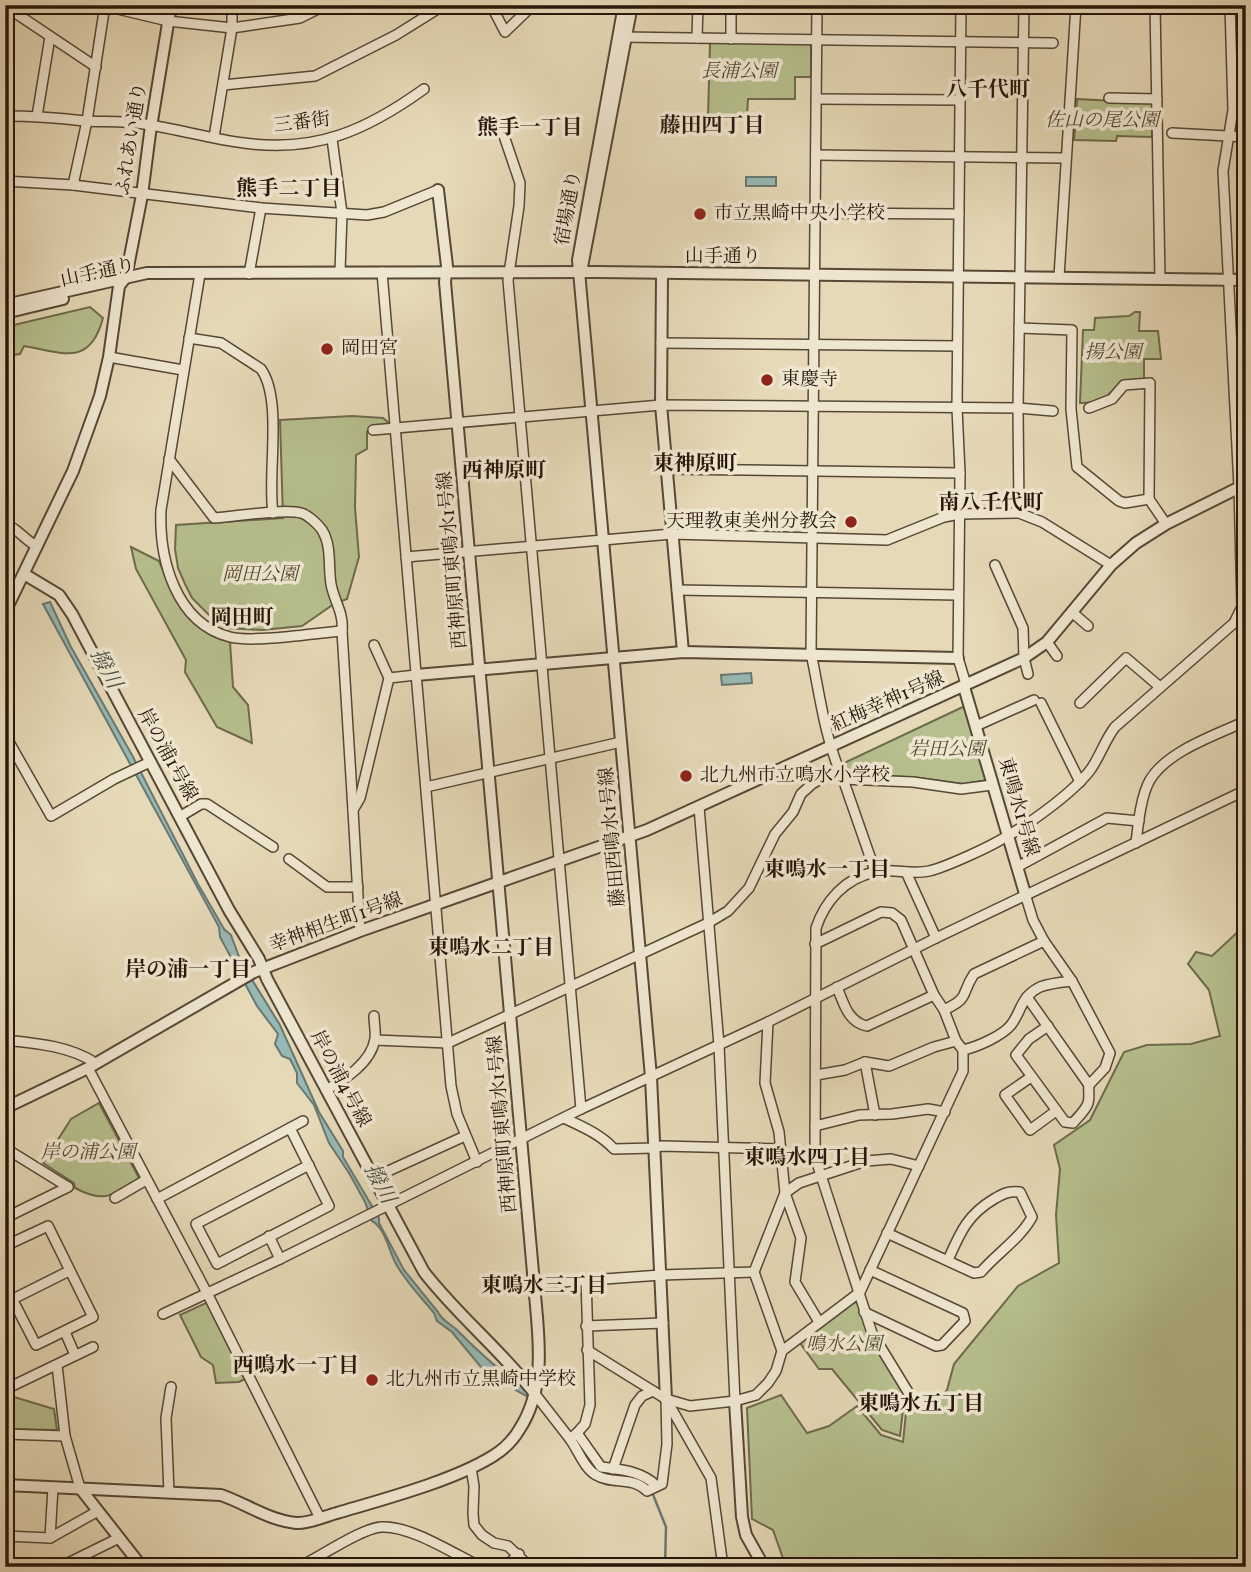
<svg xmlns="http://www.w3.org/2000/svg" width="1251" height="1572" viewBox="0 0 1251 1572" font-family="Vollkorn,'Noto Serif JP',serif">
  <style>
    .green { fill: #b6bf8d; stroke: #6e6a4c; stroke-width: 2 }
    .water { fill: #97b9b5; stroke: #6a7871; stroke-width: 2 }
    .lines { fill: none; stroke-linecap: round; stroke-linejoin: round }
    .stream { stroke: #6a7871; stroke-width: 2.5 }
    .minor-casing { stroke: #574735; stroke-width: 12 }
    .tertiary-casing { stroke: #574735; stroke-width: 14 }
    .minor { stroke: #efe6d0; stroke-width: 9 }
    .tertiary { stroke: #efe6d0; stroke-width: 10 }
    .poi-dot { fill: #8f2418; stroke: #efe6d0; stroke-width: 2.5 }
    .labels { text-anchor: middle; dominant-baseline: central; stroke-width: 7; stroke-linejoin: round; paint-order: stroke }
    .park-label { font-size: 19px; font-style: italic; fill: #524931; stroke: #efe6d0 }
    .street-label { font-size: 19px; fill: #27160a; stroke: #efe6d0 }
    .poi-label { font-size: 19px; fill: #27160a; stroke: #efe6d0; text-anchor: start }
    .neighbourhood-label { font-size: 21px; font-weight: bold; fill: #27160a; stroke: #efe6d0 }
    .water-label { font-size: 21px; font-style: italic; fill: #4e4f46; stroke: #efe6d0 }
  </style>
  <rect width="100%" height="100%" fill="#e6d9b7"/>
  <filter id="stains"><feTurbulence type="fractalNoise" baseFrequency=".00286" numOctaves="4"/><feColorMatrix values="0 0 0 0 .2 0 0 0 0 .09 0 0 0 0 .02 0 0 0 .5 -.17"/></filter>
  <radialGradient id="worn" r=".72"><stop offset=".6" stop-color="#630" stop-opacity="0"/><stop offset="1" stop-color="#630" stop-opacity=".3"/></radialGradient>
  <g class="green">
    <path d="M710 43H809L811 46V77H795V99H748L747 116 708 117Z"/>
    <path d="M1077 99 1152 103V137L1117 136 1116 141 1074 140Z"/>
    <path d="M90 307 103 318C90 367 63 353 24 346L20 354 12 355 5 358V327Z"/>
    <path d="M1135 312H1140L1139 331H1158L1161 359H1144V380L1124 381C1105 395 1108 403 1080 403L1083 330H1094L1095 318 1129 316Z"/>
    <path d="M352 416 383 418 389 423 391 431 367 432V449L356 455 355 508 359 557 347 599 334 604 302 626 262 630 225 628 215 621 192 598 185 584 178 568 175 549 176 525 283 518 280 420Z"/>
    <path d="M131 547 159 561C173 599 194 624 230 642L233 687 248 705 252 743 217 727 185 672 186 660 136 569Z"/>
    <path d="M967 705 987 780 964 784 920 778 847 773 846 762Z"/>
    <path d="M1244 926 1246 1567H786L773 1530 752 1519 747 1408 781 1395 807 1433 829 1426 857 1406 881 1435 903 1442 906 1412 937 1401 947 1390 954 1364 1018 1286 1059 1263 1056 1215 1060 1169 1054 1145 1090 1120 1124 1052 1147 1045 1191 1044 1220 1036 1209 990 1188 964 1196 952 1212 956Z"/>
    <path d="M99 1103 139 1178C113 1195 105 1204 75 1188L74 1183 43 1163 71 1119Z"/>
    <path d="M208 1302 245 1379 239 1382 216 1383 213 1365 201 1357 180 1315Z"/>
    <path d="M855 1302 858 1303C866 1327 874 1349 890 1368 900 1379 902 1391 914 1399L903 1410 900 1436 882 1430 832 1369H819L800 1343Z"/>
    <path d="M14 1397 54 1409 57 1430 5 1429V1420Z"/>
  </g>
  <g class="water">
    <rect x="746" y="177" width="30" height="9"/>
    <path d="M50 602 71 647 132 755 198 884 224 929 231 935 241 962 280 1025 319 1112 343 1151V1157L379 1218V1223L404 1270 438 1312C442 1321 450 1323 457 1330 481 1354 503 1375 533 1392L530 1398 500 1381 480 1366 452 1332 437 1321 434 1313C421 1297 406 1282 396 1264 389 1251 385 1228 372 1221L365 1202 349 1173 329 1143 314 1105 297 1083V1073L290 1059 282 1056 275 1044 278 1034 257 1006 220 937 219 927 43 604Z"/>
    <path d="M751 673 752 683 722 685 721 675Z"/>
    <path d="M1238 874H1246V922L1238 920Z"/>
  </g>
  <g class="lines">
    <g class="stream">
      <path d="M588 1455C598 1476 611 1473 632 1476"/>
      <path d="M652 1492 666 1527 665 1567"/>
    </g>
    <defs>
      <g id="minor">
        <path d="M101 5 168 21 232 28 300 18 326 5"/>
        <path d="M491 5 505 32 533 5"/>
        <path d="M817 5 811 653C820 696 825 740 843 779L875 871"/>
        <path d="M961 5 957 408 960 473 958 658 965 681 964 687"/>
        <path d="M1155 5 1160 279"/>
        <path d="M5 6 96 67"/>
        <path d="M5 20 16 5"/>
        <path d="M620 37 1053 43"/>
        <path d="M697 38 698 5"/>
        <path d="M731 39V5"/>
        <path d="M223 85 315 76 396 35 444 5"/>
        <path d="M1109 98 1157 99"/>
        <path d="M817 99 960 100"/>
        <path d="M5 116C32 116 59 118 85 121 105 122 125 121 144 124 178 129 211 139 244 143 316 153 367 130 424 89"/>
        <path d="M37 116 50 37"/>
        <path d="M499 127 502 130 520 183 519 206 508 280 581 1109"/>
        <path d="M1172 133 1246 137"/>
        <path d="M214 137 232 28V5"/>
        <path d="M332 139 342 213 340 272"/>
        <path d="M816 155 1066 158"/>
        <path d="M5 181 73 185 261 208 367 215 384 212 438 190"/>
        <path d="M73 185 87 121 105 5"/>
        <path d="M816 213 959 214"/>
        <path d="M382 272 451 1086 457 1114 477 1162"/>
        <path d="M200 274 161 510C159 558 175 623 230 637 254 643 315 633 342 631L353 810"/>
        <path d="M249 274 261 208"/>
        <path d="M1059 277 1076 5"/>
        <path d="M1019 328 1072 330 1071 409 1077 467 1119 501 1125 503 1149 499"/>
        <path d="M189 338 221 343 261 369C283 400 267 474 273 513"/>
        <path d="M661 343 957 346"/>
        <path d="M109 357 183 370"/>
        <path d="M1089 408 1112 399 1124 385 1150 383 1149 499 1166 524"/>
        <path d="M373 430 661 405 1018 408 1053 411"/>
        <path d="M169 459 214 518C233 517 284 508 301 513 308 515 318 524 322 530 332 546 328 566 331 584 334 601 344 613 342 631"/>
        <path d="M666 469 960 473"/>
        <path d="M1019 513 1018 408 1024 5"/>
        <path d="M5 524C17 527 25 541 37 546"/>
        <path d="M406 557 672 534 887 540 944 517 959 514 1019 513 1042 522 1111 565"/>
        <path d="M995 565 1023 628 1024 658 1028 674"/>
        <path d="M677 590 958 595"/>
        <path d="M1073 613 1088 626"/>
        <path d="M1047 642 1057 656"/>
        <path d="M374 645 389 678"/>
        <path d="M1041 703 1080 782"/>
        <path d="M1080 703 1126 658 1160 687"/>
        <path d="M976 726 1034 700"/>
        <path d="M5 735 51 816 114 779 150 762"/>
        <path d="M843 779 913 782 961 789 992 785"/>
        <path d="M426 787 621 742"/>
        <path d="M699 807 719 1045 735 1401"/>
        <path d="M181 816 201 804H207L273 847"/>
        <path d="M1136 843C1138 825 1141 795 1150 780 1167 751 1216 735 1246 721"/>
        <path d="M289 859 327 887H358"/>
        <path d="M1017 867 1107 818 1139 821"/>
        <path d="M906 872 936 938"/>
        <path d="M1026 897 1033 920 1044 941 1072 981 1110 1053 1105 1068 1089 1085 1027 997"/>
        <path d="M360 931 353 810 360 798 389 678 416 675"/>
        <path d="M815 944 881 912 892 913 901 920 934 995 944 1010 956 1041 963 1050"/>
        <path d="M837 987C844 1004 848 1022 867 1026L934 995"/>
        <path d="M944 1010C971 997 960 995 974 974L1044 941"/>
        <path d="M768 1022 765 1083 779 1132 785 1193 801 1238 795 1282 819 1322"/>
        <path d="M1048 1026 1029 1039 1016 1055 1065 1122 1073 1123C1078 1117 1086 1110 1088 1103 1090 1097 1088 1091 1089 1085"/>
        <path d="M5 1040C34 1043 71 1046 95 1063"/>
        <path d="M375 1040 448 1043 708 923 728 911 749 888 775 834 793 812 801 794 812 784 837 769"/>
        <path d="M865 1062 875 1115"/>
        <path d="M88 1068 207 1293 320 1518"/>
        <path d="M816 1075 845 1070 865 1062 889 1066 934 1047 956 1041"/>
        <path d="M1031 1077 1005 1095 1030 1130 1056 1111"/>
        <path d="M326 1090C345 1079 371 1063 375 1039 376 1032 374 1023 374 1016"/>
        <path d="M564 1118C583 1127 600 1134 614 1149L654 1148 661 1146 779 1149"/>
        <path d="M815 1126 859 1115 892 1114 928 1109 945 1112"/>
        <path d="M290 1128 329 1206 217 1264 196 1224 309 1165"/>
        <path d="M5 1148 68 1187"/>
        <path d="M373 1178 465 1136"/>
        <path d="M115 1198 146 1180"/>
        <path d="M157 1199 303 1121"/>
        <path d="M5 1218 68 1187"/>
        <path d="M887 1233 974 1273 981 1272C996 1254 1021 1238 1032 1217L1020 1192C1009 1191 1004 1193 994 1199 967 1215 960 1233 948 1260"/>
        <path d="M269 1236 280 1259"/>
        <path d="M5 1246 48 1226 93 1317 36 1345 5 1285"/>
        <path d="M754 1272 782 1351"/>
        <path d="M534 1284 661 1275 754 1272 785 1193 799 1183 866 1161 891 1159 919 1166"/>
        <path d="M13 1299 69 1271"/>
        <path d="M864 1312 936 1346 942 1345 965 1321 963 1313 870 1270"/>
        <path d="M163 1314 280 1259 581 1109 768 1022 936 938 1246 790"/>
        <path d="M586 1326 663 1323"/>
        <path d="M65 1332 75 1355"/>
        <path d="M587 1350 666 1399 711 1478 723 1567"/>
        <path d="M57 1365 65 1436 80 1488"/>
        <path d="M5 1385 10 1387 93 1347"/>
        <path d="M908 1392 872 1333 815 1157 816 928C825 901 845 878 875 872 892 868 911 875 929 871 946 867 992 846 1007 836 1031 823 1075 791 1091 769 1100 756 1105 740 1115 727L1234 623 1242 607 1239 487 1223 171 1233 110 1230 5"/>
        <path d="M535 1394 570 1439 577 1433 601 1467C623 1470 641 1471 657 1486"/>
        <path d="M5 1401 10 1387"/>
        <path d="M577 1433 585 1424 590 1405 586 1279"/>
        <path d="M5 1434 65 1436"/>
        <path d="M570 1439C578 1450 584 1468 596 1475 612 1485 633 1476 647 1491L662 1484 667 1444 666 1399 690 1406 735 1401 756 1395 768 1383 776 1371 782 1351 860 1292 963 1071V1050C977 1047 1002 1036 1011 1025 1022 1011 1020 997 1040 987 1050 983 1062 982 1072 981"/>
        <path d="M471 1468 474 1486 473 1513 474 1525 482 1535 494 1543 508 1546 530 1567"/>
        <path d="M613 1469 635 1405 642 1396 653 1391"/>
        <path d="M169 1493 166 1418 171 1387"/>
        <path d="M5 1536 50 1538 98 1511"/>
        <path d="M50 1538 53 1487"/>
        <path d="M5 1565 6 1567"/>
        <path d="M60 1567 119 1538"/>
        <path d="M299 1567C320 1557 360 1529 381 1527 410 1525 454 1554 481 1567"/>
        <path d="M505 1567 519 1554"/>
      </g>
      <g id="tertiary">
        <path d="M624 5 578 260 651 1077 666 1399"/>
        <path d="M582 267 632 5"/>
        <path d="M662 274 661 405 683 652"/>
        <path d="M5 305 147 273 597 272 1246 280"/>
        <path d="M5 313 63 299"/>
        <path d="M24 574 59 595 72 614 229 910 259 959 267 979 424 1272C458 1316 501 1350 535 1394"/>
        <path d="M5 612 73 471 100 396 109 357 119 286 126 277 142 195 150 133 171 5"/>
        <path d="M416 675 683 652 958 658"/>
        <path d="M964 687 1026 897"/>
        <path d="M5 1108 88 1068 254 972 360 931 647 830 1024 658 1047 642 1111 565 1136 543 1166 524 1246 484"/>
        <path d="M735 1401 742 1517 746 1535 764 1567"/>
        <path d="M5 1485 221 1495C247 1504 268 1520 296 1523 309 1524 325 1516 337 1513 384 1499 453 1481 493 1456 503 1450 513 1440 519 1430 548 1386 538 1333 534 1284L445 282 447 266 438 190"/>
        <path d="M80 1488 142 1567"/>
      </g>
    </defs>
    <use href="#minor" class="minor-casing"/>
    <use href="#tertiary" class="tertiary-casing"/>
    <use href="#minor" class="minor"/>
    <use href="#tertiary" class="tertiary"/>
  </g>
  <g class="poi-dot">
    <circle cx="700" cy="214" r="7"/>
    <circle cx="327" cy="349" r="7"/>
    <circle cx="767" cy="380" r="7"/>
    <circle cx="851" cy="522" r="7"/>
    <circle cx="686" cy="776" r="7"/>
    <circle cx="372" cy="1380" r="7"/>
  </g>
  <g class="labels">
    <g class="park-label">
      <text x="739" y="72">長浦公園</text>
      <text x="1102" y="121">佐山の尾公園</text>
      <text x="1113" y="353">揚公園</text>
      <text x="260" y="575">岡田公園</text>
      <text x="947" y="750">岩田公園</text>
      <text x="88" y="1153">岸の浦公園</text>
      <text x="844" y="1345">鳴水公園</text>
    </g>
    <g class="street-label">
      <text transform="translate(302 123) rotate(-7)">三番街</text>
      <text transform="translate(132 139) rotate(-81)">ふれあい通り</text>
      <text transform="translate(569 208) rotate(-80)">宿場通り</text>
      <text x="723" y="257">山手通り</text>
      <text transform="translate(98 273) rotate(-12)">山手通り</text>
      <text transform="translate(453 560) rotate(-95)">西神原町東鳴水1号線</text>
      <text transform="translate(888 702) rotate(-24)">紅梅幸神1号線</text>
      <text transform="translate(167 755) rotate(61)">岸の浦1号線</text>
      <text transform="translate(1018 807) rotate(74)">東鳴水1号線</text>
      <text transform="translate(613 837) rotate(-95)">藤田西鳴水1号線</text>
      <text transform="translate(336 923) rotate(-20)">幸神相生町1号線</text>
      <text transform="translate(340 1079) rotate(62)">岸の浦4号線</text>
      <text transform="translate(503 1124) rotate(-95)">西神原町東鳴水1号線</text>
    </g>
    <g class="poi-label">
      <text x="714" y="214">市立黒崎中央小学校</text>
      <text x="341" y="349">岡田宮</text>
      <text x="781" y="380">東慶寺</text>
      <text x="837" y="522" text-anchor="end">天理教東美州分教会</text>
      <text x="700" y="776">北九州市立鳴水小学校</text>
      <text x="386" y="1380">北九州市立黒崎中学校</text>
    </g>
    <g class="neighbourhood-label">
      <text x="988" y="90">八千代町</text>
      <text x="712" y="126">藤田四丁目</text>
      <text x="530" y="128">熊手一丁目</text>
      <text x="289" y="189">熊手二丁目</text>
      <text x="695" y="464">東神原町</text>
      <text x="504" y="471">西神原町</text>
      <text x="991" y="503">南八千代町</text>
      <text x="242" y="618">岡田町</text>
      <text x="827" y="870">東鳴水一丁目</text>
      <text x="491" y="948">東鳴水二丁目</text>
      <text x="188" y="970">岸の浦一丁目</text>
      <text x="807" y="1158">東鳴水四丁目</text>
      <text x="544" y="1286">東鳴水三丁目</text>
      <text x="296" y="1366">西鳴水一丁目</text>
      <text x="921" y="1404">東鳴水五丁目</text>
    </g>
    <g class="water-label">
      <text transform="translate(105 669) rotate(62)">撥川</text>
      <text transform="translate(379 1184) rotate(62)">撥川</text>
    </g>
  </g>
  <rect width="1251" height="1572" fill="none" stroke="#e6d9b7" stroke-width="28"/>
  <rect x="7" y="7" width="1237" height="1558" fill="none" stroke="#27160a" stroke-width="3.5"/>
  <rect x="14" y="14" width="1223" height="1544" fill="none" stroke="#27160a" stroke-width="2"/>
  <rect width="100%" height="100%" filter="url(#stains)"/>
  <rect width="100%" height="100%" fill="url(#worn)"/>
</svg>
